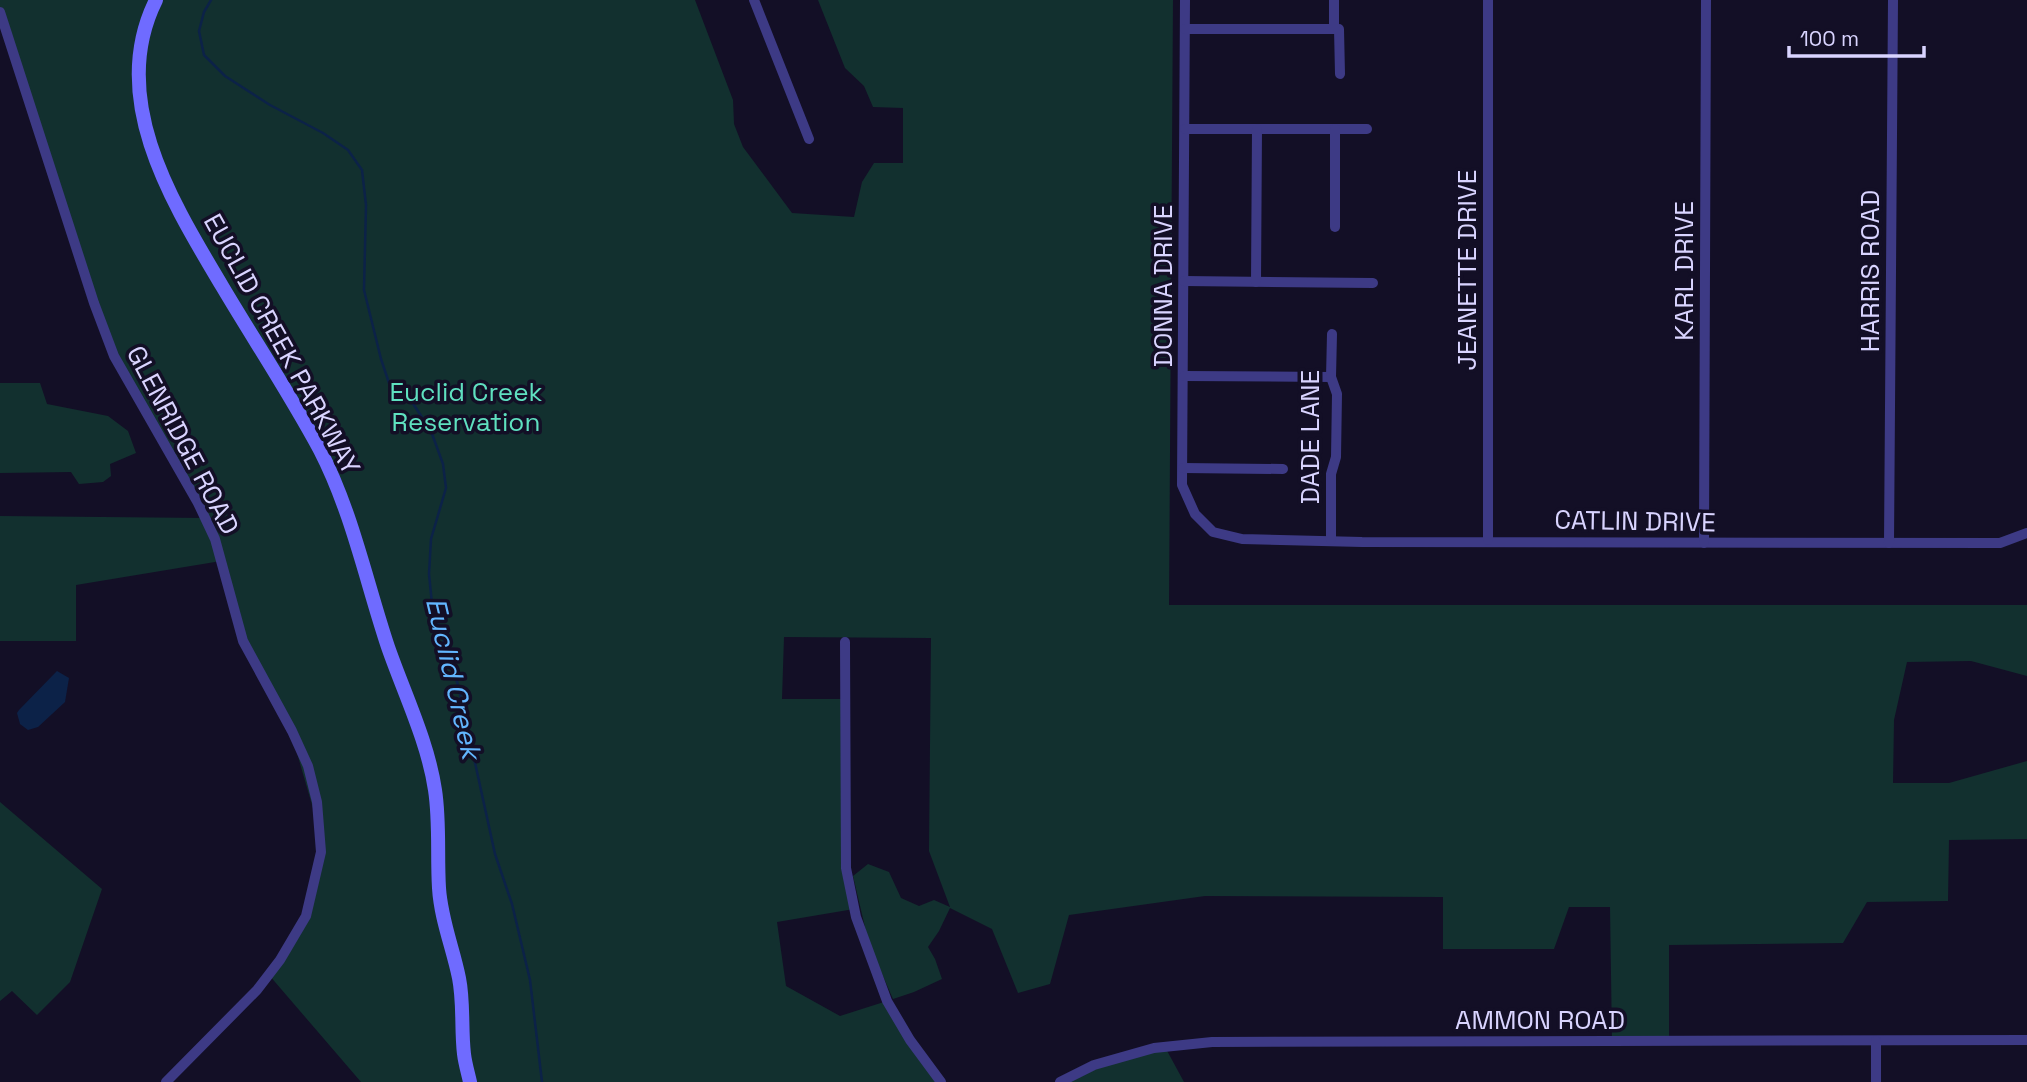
<svg xmlns="http://www.w3.org/2000/svg" width="2027" height="1082" viewBox="0 0 2027 1082" font-family="'Space Grotesk',sans-serif">
  <style>
    .green { fill: #12302f }
    .water { fill: #0c2248 }
    .lines { fill: none; stroke-linecap: round; stroke-linejoin: round }
    .stream { stroke: #0c2248; stroke-width: 2.5 }
    .street { stroke: #3d3a85; stroke-width: 10 }
    .secondary { stroke: #6f6bff; stroke-width: 14 }
    .labels { text-anchor: middle; dominant-baseline: central; stroke-width: 7; stroke-linejoin: round; paint-order: stroke }
    .street-label { font-size: 26px; fill: #d9d4ff; stroke: #130f26 }
    .park-label { font-size: 26px; fill: #5fe0c0; stroke: #130f26 }
    .water-label { font-size: 28px; font-style: italic; fill: #62b6ff; stroke: #130f26 }
  </style>
  <rect width="100%" height="100%" fill="#130f26"/>
  <g class="green">
    <path d="M0 0H695L733 100 734 124 743 147 792 213 854 217 862 182 874 163H903V108L873 107 864 86 845 68 818 0H1173L1169 605H2027V676L1971 661 1907 662 1894 720 1893 783H1949L2027 761V839L1949 840 1948 901 1867 902 1843 943 1669 945V1041H1612L1610 907H1569L1554 949H1443V897L1205 896 1069 915 1050 984 1018 993 992 929 950 908 939 931 928 947 935 959 942 979 914 992 893 999 869 944 853 876 868 864 889 872 901 898 919 906 934 900 950 907 929 851 931 638 784 637 782 699H845L846 868 854 909 777 922 786 986 840 1016 887 1001 941 1082H361L269 975 306 916 321 852 319 829 288 722 251 656 221 561 76 585V641H0V516L204 518 114 355 0 14Z"/>
    <path d="M0 383H40L47 404 108 416 128 431 136 453 110 464 111 476 103 482 79 484 71 472 0 473Z"/>
    <path d="M0 802 102 889 70 982 37 1015 12 991 0 1001Z"/>
    <path d="M1165 1047 1184 1082H1060L1094 1065Z"/>
  </g>
  <path class="water" d="M57 671 69 678 65 702 38 727 28 730 20 724 17 713 19 710Z"/>
  <g class="lines">
    <path class="stream" d="M211 0 204 12 199 31 204 55 225 76 270 105 323 133 348 150 362 170 366 205 364 290 381 359 389 383 410 399 431 431 443 464 446 488 431 539 429 574 432 604 458 685 495 854 512 904 530 980 542 1082"/>
    <g class="street">
      <path d="M754 0 809 139"/>
      <path d="M1185 0 1182 485 1195 514 1213 532 1242 539 1362 542 2000 543 2027 533"/>
      <path d="M1334 0V29"/>
      <path d="M1488 0V540"/>
      <path d="M0 12 94 303 114 356 198 503 215 539 243 641 292 731 308 766 317 802 321 852 306 916 280 960 257 990 166 1082"/>
      <path d="M1185 29H1339L1340 74"/>
      <path d="M1185 129H1367"/>
      <path d="M1335 129V227"/>
      <path d="M1184 281 1373 283"/>
      <path d="M1256 282 1257 129"/>
      <path d="M1184 376 1331 377"/>
      <path d="M1183 468 1283 469"/>
      <path d="M1331 540V474L1336 457 1337 394 1331 377 1332 334"/>
      <path d="M1704 543 1706 0"/>
      <path d="M1889 543 1893 0"/>
      <path d="M845 642 846 868 856 917 887 1001 910 1040 941 1082"/>
      <path d="M1060 1082 1094 1065 1154 1048 1212 1042 2027 1040"/>
      <path d="M1876 1082V1041"/>
    </g>
    <path class="secondary" d="M156 0C107 98 172 202 222 286 254 340 290 394 320 450 352 512 366 581 388 647 404 693 428 742 435 790 440 822 437 856 439 888 441 920 453 948 459 978 464 1003 461 1029 464 1054 465 1063 468 1073 470 1082"/>
  </g>
  <g class="labels">
    <g class="street-label">
      <text transform="translate(1467 270) rotate(-90)">JEANETTE DRIVE</text>
      <text transform="translate(1684 271) rotate(-90)">KARL DRIVE</text>
      <text transform="translate(1870 271) rotate(-90)">HARRIS ROAD</text>
      <text transform="translate(1163 286) rotate(-90)">DONNA DRIVE</text>
      <text transform="translate(282 344) rotate(61)">EUCLID CREEK PARKWAY</text>
      <text transform="translate(1310 437) rotate(-90)">DADE LANE</text>
      <text transform="translate(183 440) rotate(62)">GLENRIDGE ROAD</text>
      <text transform="translate(1635 521) rotate(1)">CATLIN DRIVE</text>
      <text x="1540" y="1020">AMMON ROAD</text>
    </g>
    <g class="park-label">
      <text x="466" y="392">Euclid Creek<tspan x="466" dy="30">Reservation</tspan></text>
    </g>
    <g class="water-label">
      <text transform="translate(454 678) rotate(77)">Euclid Creek</text>
    </g>
  </g>
  <path d="M1789 46v10h135v-10" fill="none" stroke="#d9d4ff" stroke-width="3.5"/>
  <text x="1800" y="46" font-size="21" fill="#d9d4ff" stroke="#130f26" stroke-width="5" paint-order="stroke">100 m</text>
</svg>
